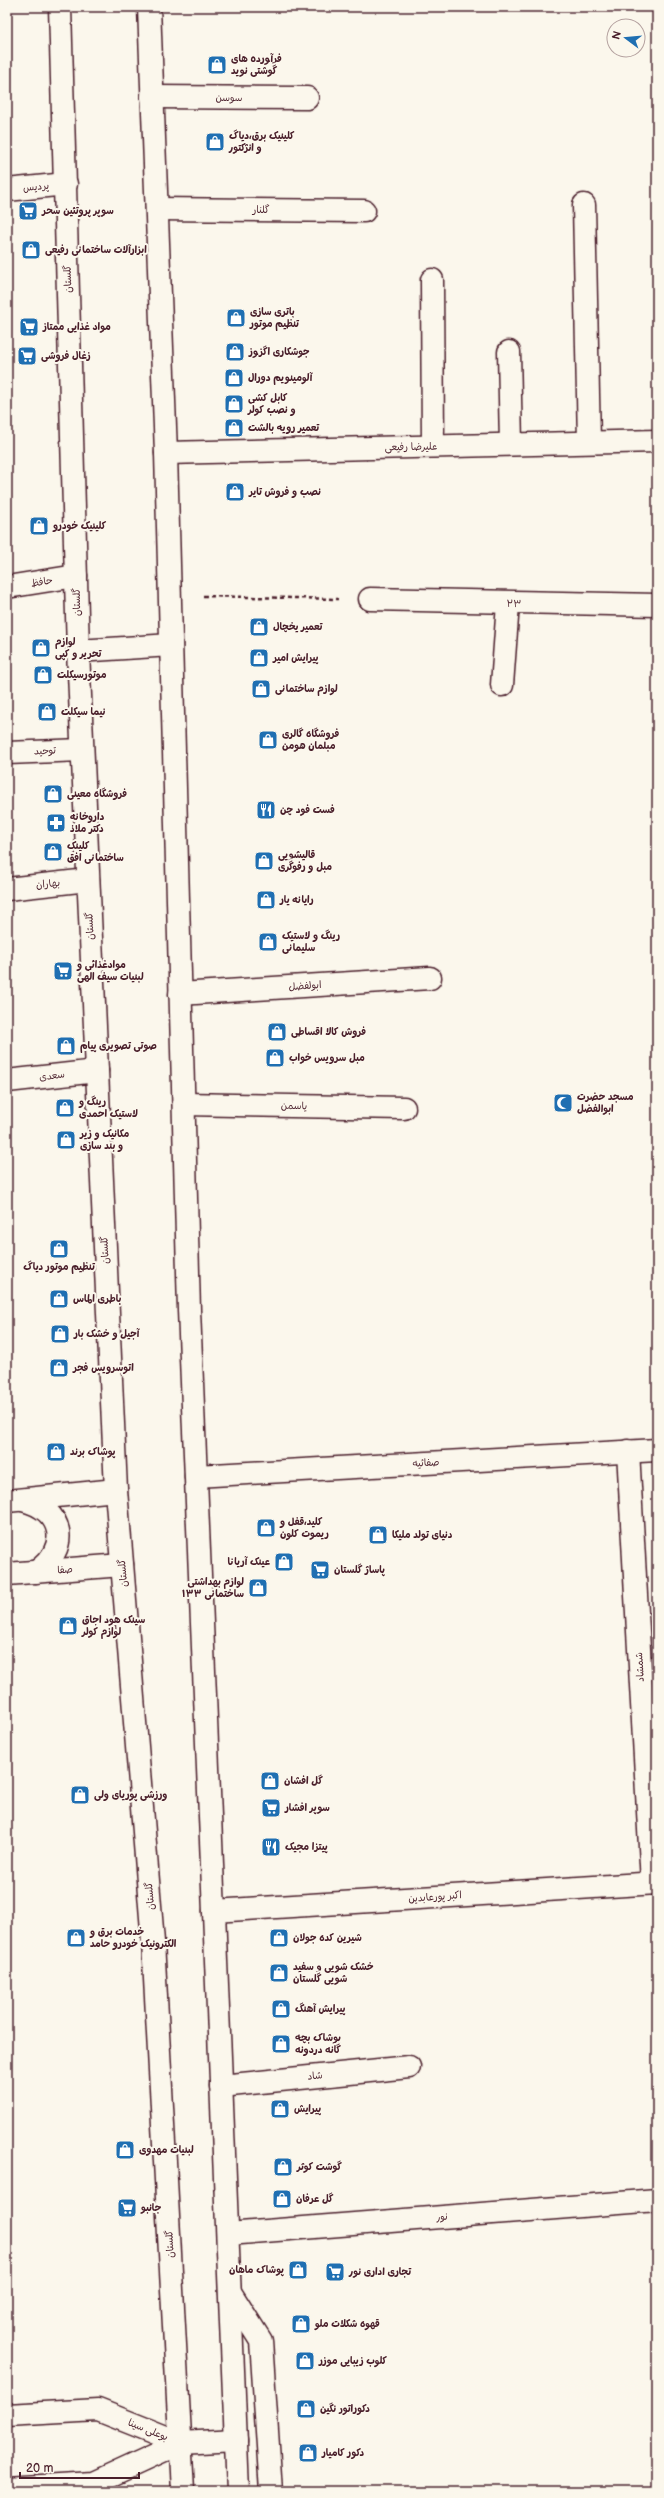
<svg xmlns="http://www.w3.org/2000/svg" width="664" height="2498" viewBox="0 0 664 2498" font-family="'Balsamiq Sans','Playpen Sans Arabic',sans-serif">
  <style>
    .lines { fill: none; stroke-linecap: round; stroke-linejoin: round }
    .minor-casing { stroke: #4a1f2b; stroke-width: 25 }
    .major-casing { stroke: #4a1f2b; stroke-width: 25 }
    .path { stroke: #4a1f2b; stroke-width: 2.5; stroke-dasharray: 4 3; stroke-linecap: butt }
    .minor { stroke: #fbf7ec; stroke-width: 22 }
    .major { stroke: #fbf7ec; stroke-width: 22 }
    .labels { text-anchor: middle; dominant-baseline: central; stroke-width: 4; stroke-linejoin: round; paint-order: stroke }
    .poi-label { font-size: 10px; font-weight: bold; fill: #4a1f2b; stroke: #fbf7ec; text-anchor: start }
    .street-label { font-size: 10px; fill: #4a1f2b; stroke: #fbf7ec }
  </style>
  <rect width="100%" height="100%" fill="#fbf7ec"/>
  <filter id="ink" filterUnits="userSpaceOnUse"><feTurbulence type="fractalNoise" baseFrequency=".025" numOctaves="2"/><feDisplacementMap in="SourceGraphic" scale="8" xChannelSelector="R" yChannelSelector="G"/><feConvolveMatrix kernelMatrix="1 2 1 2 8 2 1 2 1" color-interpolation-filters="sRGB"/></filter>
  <g filter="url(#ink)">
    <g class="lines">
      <defs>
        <g id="minor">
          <path d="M152 97 307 98"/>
          <path d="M7 190 66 184"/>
          <path d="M584 205 589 442"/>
          <path d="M157 209 364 211"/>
          <path d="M432 280 433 446"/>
          <path d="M509 352 511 444"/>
          <path d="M166 453 657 441"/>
          <path d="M7 587 76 576"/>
          <path d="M370 599 657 605"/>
          <path d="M502 685 508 604"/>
          <path d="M7 753 82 750"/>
          <path d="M7 889 88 880"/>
          <path d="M180 994 430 978"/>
          <path d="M7 1081 97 1071"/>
          <path d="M184 1104 404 1108"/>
          <path d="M628 1451 652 1883"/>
          <path d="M196 1476 657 1450"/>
          <path d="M23 1500C64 1510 71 1548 36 1572"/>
          <path d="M7 1501 116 1490"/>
          <path d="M7 1574 122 1565"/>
          <path d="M214 1911 657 1883"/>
          <path d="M221 2086 409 2067"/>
          <path d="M228 2234 657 2200"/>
          <path d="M230 2292 261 2341 271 2491"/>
          <path d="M7 2415 98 2410 181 2443"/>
          <path d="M7 2488 94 2483 181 2443"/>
        </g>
        <g id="major">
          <path d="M60 7 78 651 116 1490 153 1942 183 2491"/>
          <path d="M149 7 166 453 189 1310 238 2491"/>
          <path d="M78 651 171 645"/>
          <path d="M181 2443 236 2440"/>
        </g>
      </defs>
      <use href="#minor" class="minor-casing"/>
      <use href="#major" class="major-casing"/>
      <path class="path" d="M203 596 338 599"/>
      <use href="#minor" class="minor"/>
      <use href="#major" class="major"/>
    </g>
  </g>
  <defs>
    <symbol id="shop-square" viewBox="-11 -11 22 22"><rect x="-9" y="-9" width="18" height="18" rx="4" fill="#1f6fb2" stroke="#fbf7ec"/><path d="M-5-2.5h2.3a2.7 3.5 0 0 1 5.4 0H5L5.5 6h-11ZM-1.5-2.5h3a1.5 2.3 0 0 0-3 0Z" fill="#fff"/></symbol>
    <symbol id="supermarket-square" viewBox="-11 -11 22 22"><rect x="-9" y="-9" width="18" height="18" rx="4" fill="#1f6fb2" stroke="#fbf7ec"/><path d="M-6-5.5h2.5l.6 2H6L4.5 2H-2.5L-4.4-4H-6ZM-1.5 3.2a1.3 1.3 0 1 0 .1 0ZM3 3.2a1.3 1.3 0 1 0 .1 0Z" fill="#fff"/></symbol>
    <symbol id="restaurant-square" viewBox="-11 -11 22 22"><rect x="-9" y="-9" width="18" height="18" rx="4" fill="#1f6fb2" stroke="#fbf7ec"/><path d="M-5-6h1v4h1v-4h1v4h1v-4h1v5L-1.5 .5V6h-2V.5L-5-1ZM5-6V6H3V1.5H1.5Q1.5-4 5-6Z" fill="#fff"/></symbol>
    <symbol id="pharmacy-square" viewBox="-11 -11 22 22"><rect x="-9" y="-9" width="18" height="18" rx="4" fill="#1f6fb2" stroke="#fbf7ec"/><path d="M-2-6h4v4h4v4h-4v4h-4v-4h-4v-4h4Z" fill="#fff"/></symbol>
    <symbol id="mosque-square" viewBox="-11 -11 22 22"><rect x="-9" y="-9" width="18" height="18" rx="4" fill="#1f6fb2" stroke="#fbf7ec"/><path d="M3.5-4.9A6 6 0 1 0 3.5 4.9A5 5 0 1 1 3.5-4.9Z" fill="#fff"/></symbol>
  </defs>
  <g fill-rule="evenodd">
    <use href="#shop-square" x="206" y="54" width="22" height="22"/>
    <use href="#shop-square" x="204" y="131" width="22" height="22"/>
    <use href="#supermarket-square" x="17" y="200" width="22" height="22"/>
    <use href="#shop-square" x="20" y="239" width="22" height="22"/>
    <use href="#shop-square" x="225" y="307" width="22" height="22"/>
    <use href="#supermarket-square" x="18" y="316" width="22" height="22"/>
    <use href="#shop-square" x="224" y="341" width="22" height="22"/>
    <use href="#supermarket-square" x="16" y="345" width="22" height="22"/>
    <use href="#shop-square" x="223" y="367" width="22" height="22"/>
    <use href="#shop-square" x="223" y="393" width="22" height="22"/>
    <use href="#shop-square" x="223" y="417" width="22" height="22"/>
    <use href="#shop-square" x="224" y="481" width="22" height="22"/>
    <use href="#shop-square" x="28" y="515" width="22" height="22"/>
    <use href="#shop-square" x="248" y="616" width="22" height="22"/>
    <use href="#shop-square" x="30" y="637" width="22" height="22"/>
    <use href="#shop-square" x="248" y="647" width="22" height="22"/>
    <use href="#shop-square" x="32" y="664" width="22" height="22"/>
    <use href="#shop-square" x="250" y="678" width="22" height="22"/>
    <use href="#shop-square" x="36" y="701" width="22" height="22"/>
    <use href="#shop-square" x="257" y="729" width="22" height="22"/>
    <use href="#shop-square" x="42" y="783" width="22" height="22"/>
    <use href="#restaurant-square" x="255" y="799" width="22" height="22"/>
    <use href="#pharmacy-square" x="45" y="812" width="22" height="22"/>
    <use href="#shop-square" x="42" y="841" width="22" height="22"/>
    <use href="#shop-square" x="253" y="850" width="22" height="22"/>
    <use href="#shop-square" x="255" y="889" width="22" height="22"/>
    <use href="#shop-square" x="257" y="931" width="22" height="22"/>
    <use href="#supermarket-square" x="52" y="960" width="22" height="22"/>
    <use href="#shop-square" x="266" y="1021" width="22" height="22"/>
    <use href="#shop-square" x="55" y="1035" width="22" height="22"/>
    <use href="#shop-square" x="264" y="1047" width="22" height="22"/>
    <use href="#mosque-square" x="552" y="1092" width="22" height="22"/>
    <use href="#shop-square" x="54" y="1097" width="22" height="22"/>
    <use href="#shop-square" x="55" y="1129" width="22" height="22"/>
    <use href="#shop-square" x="48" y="1238" width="22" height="22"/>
    <use href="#shop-square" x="48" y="1288" width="22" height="22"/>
    <use href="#shop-square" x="49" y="1323" width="22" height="22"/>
    <use href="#shop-square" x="48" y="1357" width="22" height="22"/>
    <use href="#shop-square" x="45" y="1441" width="22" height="22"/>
    <use href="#shop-square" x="255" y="1517" width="22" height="22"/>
    <use href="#shop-square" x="367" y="1524" width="22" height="22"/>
    <use href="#shop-square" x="273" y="1551" width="22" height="22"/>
    <use href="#supermarket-square" x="309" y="1559" width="22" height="22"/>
    <use href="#shop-square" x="247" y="1577" width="22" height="22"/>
    <use href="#shop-square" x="57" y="1615" width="22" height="22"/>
    <use href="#shop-square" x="259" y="1770" width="22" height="22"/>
    <use href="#shop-square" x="69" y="1784" width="22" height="22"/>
    <use href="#supermarket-square" x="260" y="1797" width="22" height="22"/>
    <use href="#restaurant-square" x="260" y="1836" width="22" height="22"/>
    <use href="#shop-square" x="65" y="1927" width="22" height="22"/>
    <use href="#shop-square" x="268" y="1927" width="22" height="22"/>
    <use href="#shop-square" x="268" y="1962" width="22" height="22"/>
    <use href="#shop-square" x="270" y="1998" width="22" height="22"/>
    <use href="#shop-square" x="270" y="2033" width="22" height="22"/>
    <use href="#shop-square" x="269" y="2098" width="22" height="22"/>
    <use href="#shop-square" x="114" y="2139" width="22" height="22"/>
    <use href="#shop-square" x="272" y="2156" width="22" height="22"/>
    <use href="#shop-square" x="271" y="2188" width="22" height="22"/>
    <use href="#supermarket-square" x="116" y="2197" width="22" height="22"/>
    <use href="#shop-square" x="287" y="2259" width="22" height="22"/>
    <use href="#supermarket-square" x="324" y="2261" width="22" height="22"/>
    <use href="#shop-square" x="290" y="2313" width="22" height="22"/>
    <use href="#shop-square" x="294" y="2350" width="22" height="22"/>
    <use href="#shop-square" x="295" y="2398" width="22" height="22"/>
    <use href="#shop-square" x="297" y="2442" width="22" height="22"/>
  </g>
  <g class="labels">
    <g class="poi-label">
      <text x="231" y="59">فرآورده های<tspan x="231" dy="12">گوشتی نوید</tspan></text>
      <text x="229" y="136">کلینیک برق،دیاگ<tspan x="229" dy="12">و انژکتور</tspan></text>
      <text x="42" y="211">سوپر پروتئین سحر</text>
      <text x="45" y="250">ابزارآلات ساختمانی رفیعی</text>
      <text x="250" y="312">باتری سازی<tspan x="250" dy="12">تنظیم موتور</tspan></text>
      <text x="43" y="327">مواد غذایی ممتاز</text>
      <text x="249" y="352">جوشکاری اگزوز</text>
      <text x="41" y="356">زغال فروشی</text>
      <text x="248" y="378">آلومینویم دورال</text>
      <text x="248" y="398">کابل کشی<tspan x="248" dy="12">و نصب کولر</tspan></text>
      <text x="248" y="428">تعمیر رویه بالشت</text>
      <text x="249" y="492">نصب و فروش تایر</text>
      <text x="53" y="526">کلینیک خودرو</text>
      <text x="273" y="627">تعمیر یخچال</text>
      <text x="55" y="642">لوازم<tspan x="55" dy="12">تحریر و کپی</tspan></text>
      <text x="273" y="658">پیرایش امیر</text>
      <text x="57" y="675">موتورسیکلت</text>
      <text x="275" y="689">لوازم ساختمانی</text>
      <text x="61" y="712">نیما سیکلت</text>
      <text x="282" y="734">فروشگاه گالری<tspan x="282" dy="12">مبلمان هومن</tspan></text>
      <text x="67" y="794">فروشگاه معینی</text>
      <text x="280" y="810">فست فود چن</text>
      <text x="70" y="817">داروخانه<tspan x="70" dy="12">دکتر ملاذ</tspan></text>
      <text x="67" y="846">کلینک<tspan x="67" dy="12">ساختمانی افق</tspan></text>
      <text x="278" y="855">قالیشویی<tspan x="278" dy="12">مبل و رفوگری</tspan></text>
      <text x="280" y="900">رایانه یار</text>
      <text x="282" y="936">رینگ و لاستیک<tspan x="282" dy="12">سلیمانی</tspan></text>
      <text x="77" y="965">موادغذائی و<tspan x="77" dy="12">لبنیات سیف الهی</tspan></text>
      <text x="291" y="1032">فروش کالا اقساطی</text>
      <text x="80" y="1046">صوتی تصویری پیام</text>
      <text x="289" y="1058">مبل سرویس خواب</text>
      <text x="577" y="1097">مسجد حضرت<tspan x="577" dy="12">ابوالفضل</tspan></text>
      <text x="79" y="1102">رینگ و<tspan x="79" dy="12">لاستیک احمدی</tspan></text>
      <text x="80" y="1134">مکانیک و زیر<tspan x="80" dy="12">و بند سازی</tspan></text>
      <text x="59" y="1267" text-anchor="middle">تنظیم موتور دیاگ</text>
      <text x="73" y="1299">باطری الماس</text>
      <text x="74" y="1334">آجیل و خشک بار</text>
      <text x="73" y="1368">اتوسرویس فجر</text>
      <text x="70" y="1452">پوشاک برند</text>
      <text x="280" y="1522">کلید،قفل و<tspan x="280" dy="12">ریموت کلون</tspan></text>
      <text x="392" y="1535">دنیای تولد ملیکا</text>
      <text x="270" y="1562" text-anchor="end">عینک آریانا</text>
      <text x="334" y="1570">پاساژ گلستان</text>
      <text x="244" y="1582" text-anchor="end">لوازم بهداشتی<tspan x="244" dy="12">ساختمانی ۱۳۳</tspan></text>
      <text x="82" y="1620">سینک هود اجاق<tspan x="82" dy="12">لوازم کولر</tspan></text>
      <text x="284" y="1781">گل افشان</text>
      <text x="94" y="1795">ورزشی پوریای ولی</text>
      <text x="285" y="1808">سوپر افشار</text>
      <text x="285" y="1847">پیتزا مجیک</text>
      <text x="90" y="1932">خدمات برق و<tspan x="90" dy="12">الکترونیک خودرو حامد</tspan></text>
      <text x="293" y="1938">شیرین کده جولان</text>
      <text x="293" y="1967">خشک شویی و سفید<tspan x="293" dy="12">شویی گلستان</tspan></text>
      <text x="295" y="2009">پیرایش آهنگ</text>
      <text x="295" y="2038">پوشاک بچه<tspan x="295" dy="12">گانه دردونه</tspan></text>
      <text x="294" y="2109">پیرایش</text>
      <text x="139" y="2150">لبنیات مهدوی</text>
      <text x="297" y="2167">گوشت کوثر</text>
      <text x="296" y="2199">گل عرفان</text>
      <text x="141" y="2208">جانبو</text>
      <text x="284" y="2270" text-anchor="end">پوشاک ماهان</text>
      <text x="349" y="2272">تجاری اداری نور</text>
      <text x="315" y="2324">قهوه شکلات ملو</text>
      <text x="319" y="2361">کلوب زیبایی موزر</text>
      <text x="320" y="2409">دکوراتور نگین</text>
      <text x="322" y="2453">دکور کامیار</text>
    </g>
    <g class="street-label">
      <text transform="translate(229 98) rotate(1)">سوسن</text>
      <text transform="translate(36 187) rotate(-6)">پردیس</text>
      <text x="261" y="210">گلنار</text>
      <text transform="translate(68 279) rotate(-92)">گلستان</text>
      <text transform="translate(411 447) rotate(-1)">علیرضا رفیعی</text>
      <text transform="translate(42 582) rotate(-9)">حافظ</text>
      <text transform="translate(77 602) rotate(-91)">گلستان</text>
      <text transform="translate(514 604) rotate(1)">۲۳</text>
      <text transform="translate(45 751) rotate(-3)">توحید</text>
      <text transform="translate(48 884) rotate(-6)">بهاران</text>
      <text transform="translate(90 926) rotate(-93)">گلستان</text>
      <text transform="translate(305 986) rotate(-4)">ابولفضل</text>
      <text transform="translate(52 1076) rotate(-7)">سعدی</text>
      <text transform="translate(294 1106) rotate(1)">یاسمن</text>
      <text transform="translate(105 1250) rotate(-93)">گلستان</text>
      <text transform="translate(426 1463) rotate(-3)">صفائیه</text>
      <text transform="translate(65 1570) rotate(-4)">صفا</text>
      <text transform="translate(123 1573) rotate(-95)">گلستان</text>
      <text transform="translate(640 1667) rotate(-93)">شمشاد</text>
      <text transform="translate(150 1896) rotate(-95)">گلستان</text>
      <text transform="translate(435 1897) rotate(-4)">اکبر پورعابدین</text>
      <text transform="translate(315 2076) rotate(-6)">شاد</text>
      <text transform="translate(442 2217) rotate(-4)">نور</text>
      <text transform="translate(170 2244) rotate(-93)">گلستان</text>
      <text transform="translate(148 2430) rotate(22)">بوعلی سینا</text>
    </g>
  </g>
  <rect width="664" height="2498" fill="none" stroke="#fbf7ec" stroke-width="24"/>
  <rect x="12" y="12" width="640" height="2474" fill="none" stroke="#4a1f2b" stroke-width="1.5" filter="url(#ink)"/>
  <g transform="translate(626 38) rotate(286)"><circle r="19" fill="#fbf7ec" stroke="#b4a19f"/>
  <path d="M0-3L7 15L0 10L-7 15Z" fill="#1f6fb2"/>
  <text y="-6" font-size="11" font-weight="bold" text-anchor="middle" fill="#4a1f2b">N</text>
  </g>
  <path d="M20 2472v6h119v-6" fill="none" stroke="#4a1f2b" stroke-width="2"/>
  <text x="26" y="2472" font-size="12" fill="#4a1f2b" stroke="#fbf7ec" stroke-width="3" paint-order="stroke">20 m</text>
</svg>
